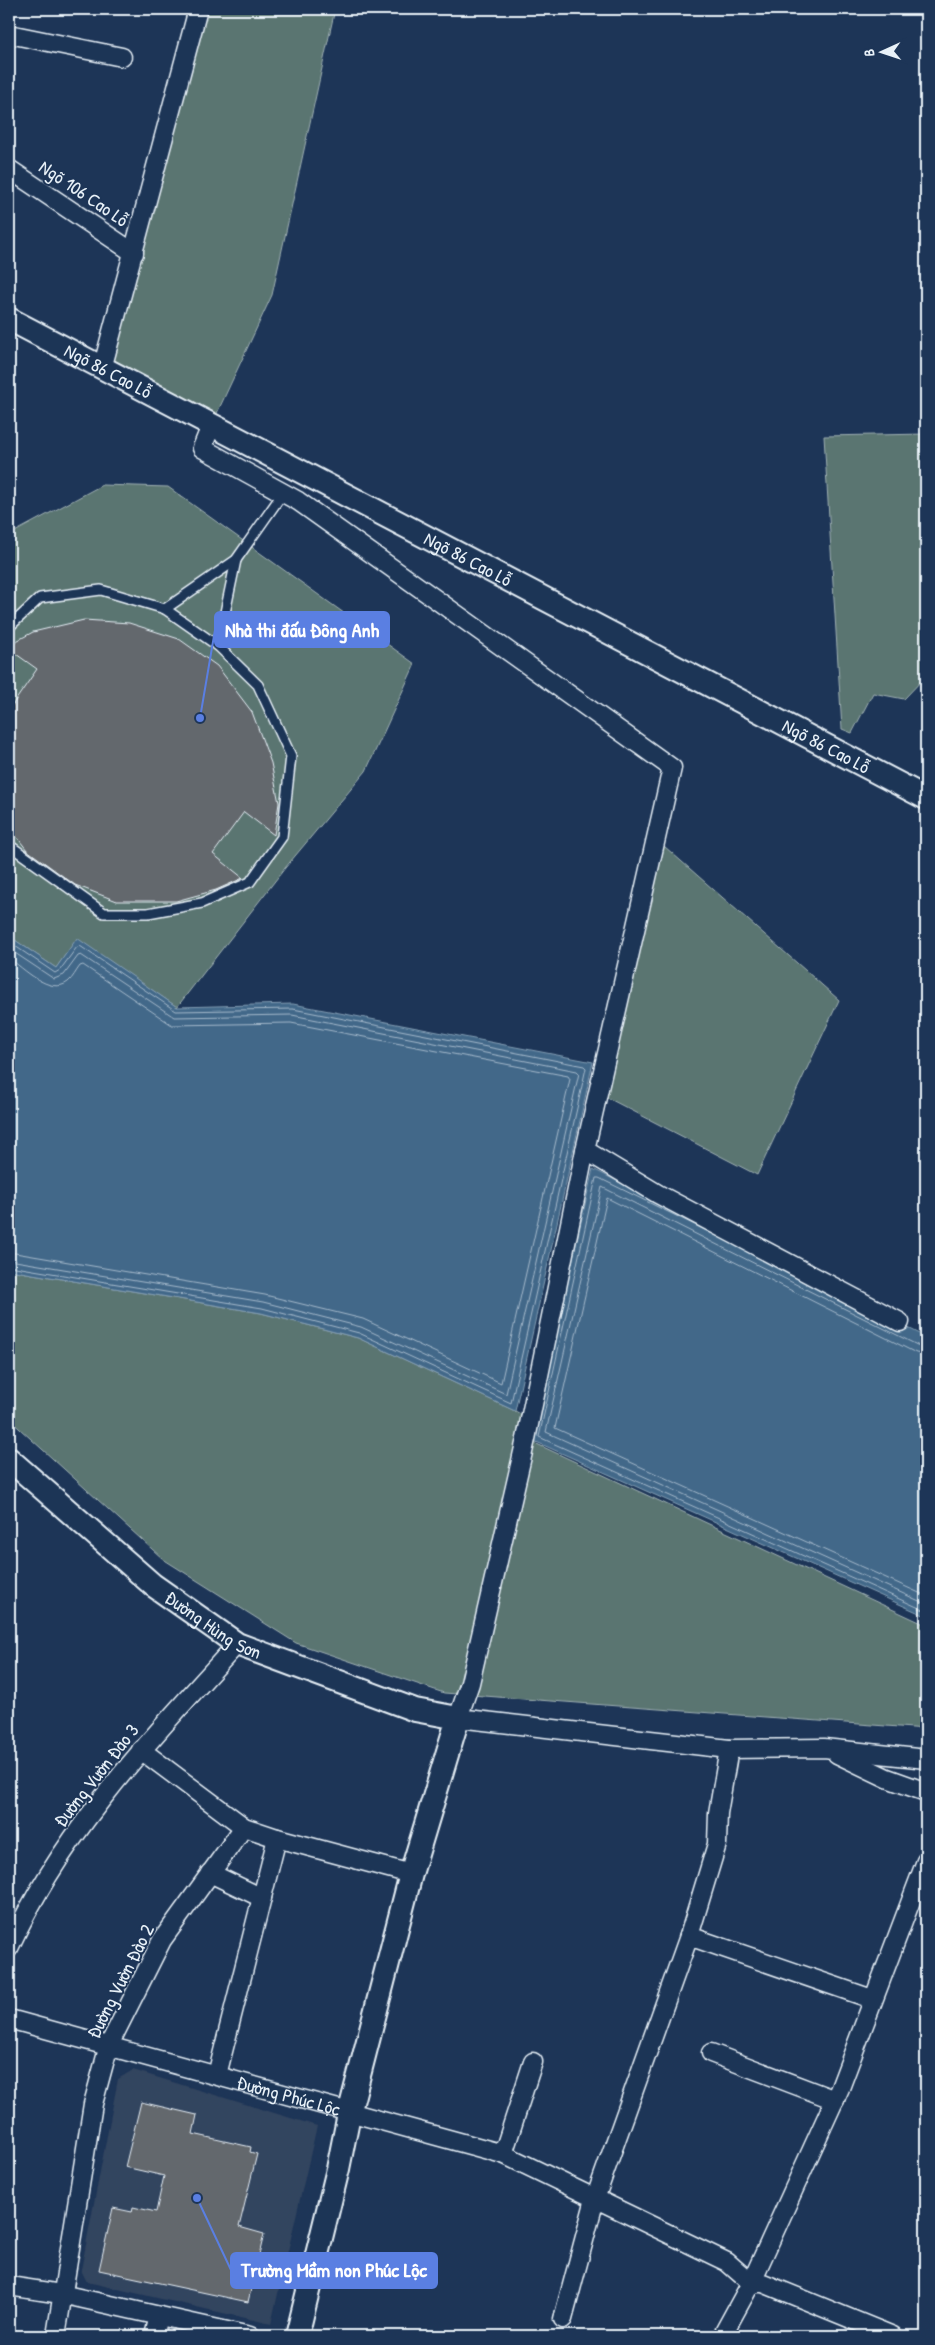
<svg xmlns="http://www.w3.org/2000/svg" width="935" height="2345" viewBox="0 0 935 2345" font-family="'Patrick Hand',sans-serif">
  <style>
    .built { fill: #32445e }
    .green { fill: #5a7471; stroke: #a1b2b4 }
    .water { fill: #426889; stroke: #849fb5 }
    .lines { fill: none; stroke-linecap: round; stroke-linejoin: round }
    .shore { stroke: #a6bacc; stroke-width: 1 }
    .building { fill: #63676d; stroke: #e8f1f8 }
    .service-casing { stroke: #e8f1f8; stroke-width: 12 }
    .minor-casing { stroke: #e8f1f8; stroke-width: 21 }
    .tertiary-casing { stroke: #e8f1f8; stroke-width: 26 }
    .service { stroke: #1d3557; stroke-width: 9 }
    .minor { stroke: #1d3557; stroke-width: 18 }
    .tertiary { stroke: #1d3557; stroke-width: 22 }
    .labels { text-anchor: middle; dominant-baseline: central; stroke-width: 4; stroke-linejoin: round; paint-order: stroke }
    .street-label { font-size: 19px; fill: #e8f1f8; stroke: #1d3557 }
    .leader { fill: none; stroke: #5a7fe2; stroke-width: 2 }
    .callout-dot { fill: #5a7fe2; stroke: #1d3557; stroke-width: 2 }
    .callout { fill: #5a7fe2; stroke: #5a7fe2; stroke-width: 2 }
    .callout-label { font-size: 20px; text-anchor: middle; font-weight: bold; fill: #fff }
  </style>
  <rect width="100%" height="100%" fill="#1d3557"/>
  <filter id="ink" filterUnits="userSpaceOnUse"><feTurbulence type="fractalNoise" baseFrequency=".02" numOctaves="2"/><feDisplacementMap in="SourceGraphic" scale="10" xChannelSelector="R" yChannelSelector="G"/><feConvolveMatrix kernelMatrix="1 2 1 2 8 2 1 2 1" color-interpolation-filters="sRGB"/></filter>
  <g filter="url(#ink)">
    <path class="built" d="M133 2070 317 2126 271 2324 87 2282 81 2270 118 2079Z"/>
    <g class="green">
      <path d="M201 9H335L272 295 211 426 102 369Z"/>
      <path d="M926 434V676L904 699 873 693 852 733 842 729 824 436Z"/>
      <path d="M102 485 168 487 415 664 366 771 285 868 177 1007 77 939 56 968 9 936V535Z"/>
      <path d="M656 839 839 1000 757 1175 598 1093Z"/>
      <path d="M9 1270 261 1313 358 1338 515 1411 530 1419 526 1439 926 1625V1729L444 1693 296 1643 163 1559 9 1419Z"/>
    </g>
    <g class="water">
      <path d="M9 936 56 968 77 938 177 1007 293 1004 593 1062 515 1411 358 1338 261 1313 9 1270Z"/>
      <path d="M593 1169 926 1337V1616L532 1440Z"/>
    </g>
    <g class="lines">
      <g class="shore">
        <path d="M9 942 55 973 60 970 77 947 80 946 176 1011 293 1009 584 1066 586 1068 511 1403 359 1333 262 1308 9 1266"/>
        <path d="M9 949 54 979 64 975 78 956 81 955 174 1017 292 1015 577 1071 579 1073 506 1394 361 1327 263 1302 9 1260"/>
        <path d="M9 958C23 968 50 996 68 982 73 978 76 971 80 966L83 965 172 1025 291 1023 568 1076 570 1079 501 1383 363 1319 265 1295 9 1252"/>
        <path d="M717 1236 599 1178H596L539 1437 926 1611"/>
        <path d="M926 1347 919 1346 602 1187 546 1432 926 1604"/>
        <path d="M926 1355 916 1353 607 1198 555 1428 926 1596"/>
      </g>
    </g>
    <g class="building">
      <path d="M84 620 129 623 179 639 217 666 252 712 271 763 279 803 274 835 244 812 213 854 243 878 216 890 176 901H117L75 885 27 850 9 827V710L37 669 9 649V645L33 632Z"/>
      <path d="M141 2102 197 2115 193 2134 251 2147 250 2152 257 2154 239 2227 264 2234 248 2302 99 2270 113 2208 132 2212 133 2207 156 2212 164 2176 125 2167Z"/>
    </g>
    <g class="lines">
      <defs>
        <g id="service">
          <path d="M165 609 218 646"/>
          <path d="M9 627 40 598 101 590 165 609 236 560 283 493"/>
          <path d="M9 845 104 913H148L202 903 250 882 282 837 291 756 258 685 218 646 236 560"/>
        </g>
        <g id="minor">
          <path d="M9 34 122 57"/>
          <path d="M9 169 134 253"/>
          <path d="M102 369 198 9"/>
          <path d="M211 426 202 448 298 501 672 768 585 1150 526 1439 470 1683 458 1718 729 1749 824 1748 926 1759"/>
          <path d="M585 1150 658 1194 900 1322"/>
          <path d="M141 1750 244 1827 277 1838 411 1874"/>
          <path d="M837 1754 887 1778 926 1792"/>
          <path d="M210 1873 262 1898"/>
          <path d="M689 1936 872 1999"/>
          <path d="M9 1948C63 1830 151 1739 237 1644"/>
          <path id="s1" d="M9 2019 503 2154 727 2262 751 2283H763L893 2336"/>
          <path d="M711 2053 835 2100"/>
          <path d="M217 2075 277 1838"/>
          <path d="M503 2154 533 2062"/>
          <path d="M9 2286 61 2294 250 2336"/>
          <path d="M563 2319 595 2199 689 1936 717 1844 718 1813 729 1749"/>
          <path d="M56 2336 93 2104 109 2045 162 1940 244 1827"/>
          <path d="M154 2336 159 2316"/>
          <path d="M722 2336 751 2283 840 2088 926 1861"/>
        </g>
        <g id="tertiary">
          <path id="s2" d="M9 319 926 798"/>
          <path id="s3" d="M9 1459 153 1585 237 1644 415 1710 458 1718 411 1874 349 2114 338 2169 297 2336"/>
        </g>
      </defs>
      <use href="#service" class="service-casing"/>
      <use href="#minor" class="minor-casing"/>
      <use href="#tertiary" class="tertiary-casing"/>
      <use href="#service" class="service"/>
      <use href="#minor" class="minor"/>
      <use href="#tertiary" class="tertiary"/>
    </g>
  </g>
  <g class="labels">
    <g class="street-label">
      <text transform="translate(84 193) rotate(34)">Ngõ 106 Cao Lỗ</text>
      <text stroke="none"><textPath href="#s2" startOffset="112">Ngõ 86 Cao Lỗ</textPath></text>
      <text stroke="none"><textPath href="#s2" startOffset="518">Ngõ 86 Cao Lỗ</textPath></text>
      <text stroke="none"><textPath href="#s2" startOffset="922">Ngõ 86 Cao Lỗ</textPath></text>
      <text stroke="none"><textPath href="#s3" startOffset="264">Đường Hùng Sơn</textPath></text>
      <text transform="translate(96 1775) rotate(-52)">Đường Vườn Đào 3</text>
      <text transform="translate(120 1981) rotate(-63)">Đường Vườn Đào 2</text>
      <text stroke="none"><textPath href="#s1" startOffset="290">Đường Phúc Lộc</textPath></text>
    </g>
  </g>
  <path class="leader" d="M200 718L215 630M197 2198L231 2270"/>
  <g class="callout-dot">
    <circle cx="200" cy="718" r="5"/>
    <circle cx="197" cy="2198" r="5"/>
  </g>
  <g class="callout">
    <rect x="215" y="612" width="174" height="35" rx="5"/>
    <rect x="231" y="2253" width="206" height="35" rx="5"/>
  </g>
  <g class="callout-label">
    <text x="302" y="637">Nhà thi đấu Đông Anh</text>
    <text x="334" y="2277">Trường Mầm non Phúc Lộc</text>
  </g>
  <rect width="935" height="2345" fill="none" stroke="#1d3557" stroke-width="30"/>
  <rect x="15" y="15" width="905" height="2315" fill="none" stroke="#e8f1f8" stroke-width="2" filter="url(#ink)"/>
  <g transform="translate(882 52) rotate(267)" stroke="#1d3557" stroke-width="4" paint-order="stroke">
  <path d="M0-4L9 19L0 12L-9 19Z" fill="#e8f1f8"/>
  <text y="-8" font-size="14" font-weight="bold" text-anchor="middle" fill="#e8f1f8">B</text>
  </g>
</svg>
